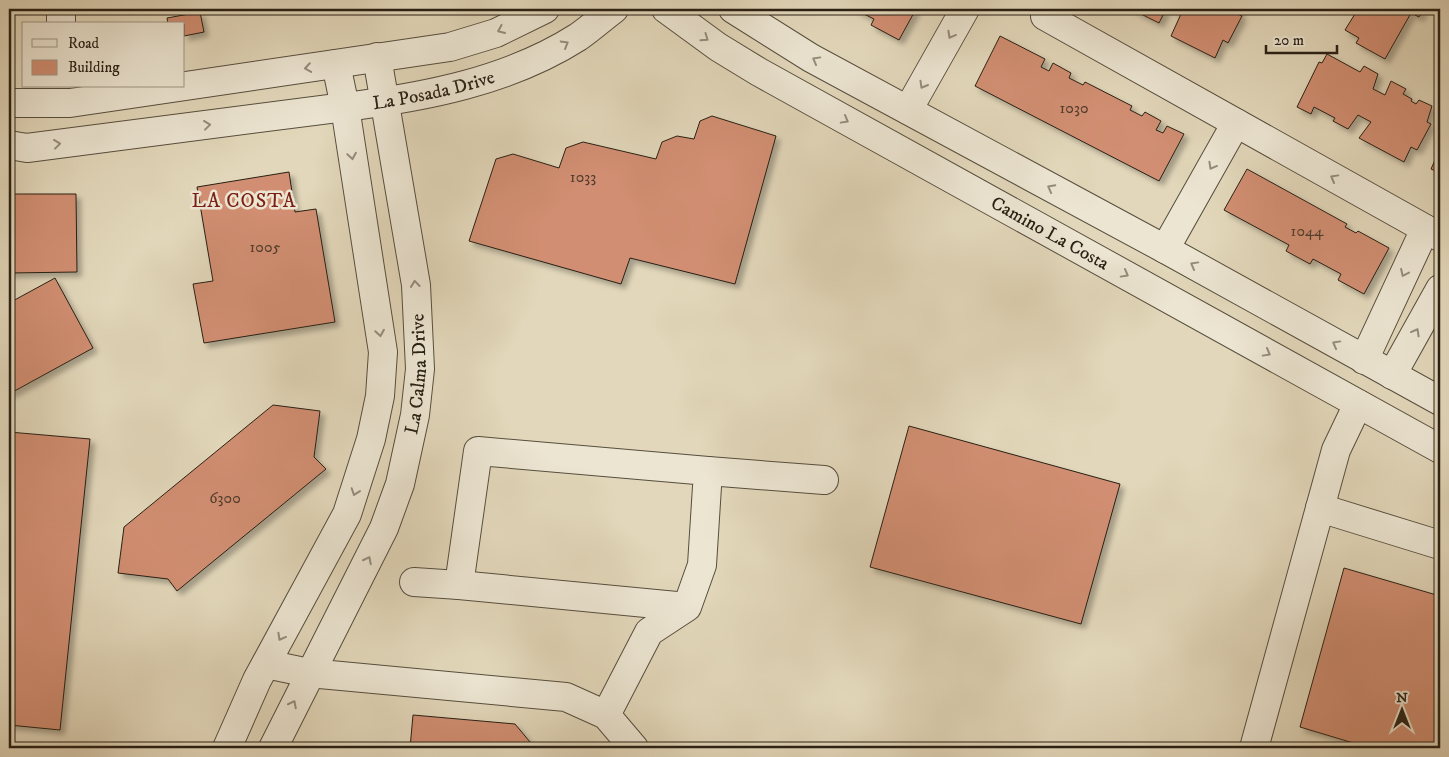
<svg xmlns="http://www.w3.org/2000/svg" width="1449" height="757" viewBox="0 0 1449 757" font-family="'IM FELL DW Pica',serif">
  <style>
    .building { fill: #d18e72; stroke: #282015; filter: url(#shadow) }
    .lines { fill: none; stroke-linecap: round; stroke-linejoin: round }
    .minor-casing { stroke: #564e3e; stroke-width: 30 }
    .minor { stroke: #ece5d2; stroke-width: 28 }
    .oneway { stroke: #948c7d }
    .labels { text-anchor: middle; dominant-baseline: central; stroke-width: 5; stroke-linejoin: round; paint-order: stroke }
    .number-label { font-size: 16px; fill: #523c2c }
    .street-label { font-size: 19px; fill: #282015; stroke: #ece5d2 }
    .neighbourhood-label { font-size: 20px; letter-spacing: 1px; fill: #7a1f14; stroke: #ece5d2 }
  </style>
  <defs>
    <filter id="shadow"><feDropShadow dx="4.5" dy="4.5" stdDeviation="2.5" flood-color="#0004"/></filter>
  </defs>
  <rect width="100%" height="100%" fill="#e2d7ba"/>
  <filter id="stains"><feTurbulence type="fractalNoise" baseFrequency=".004" numOctaves="4"/><feColorMatrix values="0 0 0 0 .2 0 0 0 0 .09 0 0 0 0 .02 0 0 0 .5 -.17"/></filter>
  <radialGradient id="worn" r=".72"><stop offset=".6" stop-color="#630" stop-opacity="0"/><stop offset="1" stop-color="#630" stop-opacity=".3"/></radialGradient>
  <g class="building">
    <path d="M854 9H916L899 40 871 25 874 19Z"/>
    <path d="M1131 9H1166L1159 23Z"/>
    <path d="M1170 9H1241L1238 14 1242 16 1228 43 1223 40 1215 58 1171 36 1181 14Z"/>
    <path d="M1358 9H1424L1419 17 1411 13 1385 59 1356 43 1359 38 1345 30Z"/>
    <path d="M200 12 204 32 184 36V24H168L167 18Z"/>
    <path d="M1000 36 1045 59 1041 67 1049 71 1053 63 1071 73 1069 78 1083 85 1085 82 1132 106 1130 110 1142 116 1145 112 1161 121 1156 130 1163 133 1167 126 1184 134 1159 181 975 86Z"/>
    <path d="M1327 54 1360 72 1364 66 1378 74 1373 89 1385 95 1391 81 1406 89 1403 94 1412 99 1411 101 1416 104 1419 100 1432 106 1427 122 1431 124 1417 150 1411 147 1404 162 1359 138 1371 122 1358 115 1348 129 1333 121 1335 118 1314 107 1311 114 1297 107 1319 62 1322 63Z"/>
    <path d="M712 116 776 136 735 284 630 258 621 284 469 241 496 159 513 154 559 168 566 148 583 142 656 159 662 142 677 136 694 139 700 121Z"/>
    <path d="M1440 149V173L1431 169Z"/>
    <path d="M1247 169 1347 224 1345 227 1356 233 1358 231 1389 248 1364 294 1338 280 1341 274 1313 259 1310 264 1286 251 1289 245 1224 210Z"/>
    <path d="M289 172 295 212 316 209 335 322 204 343 193 284 213 281 197 187Z"/>
    <path d="M9 194H76L77 272 9 273Z"/>
    <path d="M55 278 93 348 9 394V303Z"/>
    <path d="M273 405 320 411 314 457 326 469 177 591 168 579 118 573 124 527Z"/>
    <path d="M909 426 1120 484 1081 624 870 567Z"/>
    <path d="M9 432 90 439 60 730 9 725Z"/>
    <path d="M1344 568 1440 596V748H1370L1300 727Z"/>
    <path d="M413 715 515 724 535 748H410Z"/>
    <path d="M9 743 61 748H9Z"/>
  </g>
  <g class="lines">
    <defs>
      <g id="minor">
        <path id="s1" d="M666 9 718 47 759 72 1440 449"/>
        <path d="M733 9 811 58 1165 249 1440 401"/>
        <path d="M1049 9 1045 16 1440 237"/>
        <path d="M61 24V9"/>
        <path d="M9 103H70L450 47 496 33 545 9"/>
        <path d="M908 110 965 9"/>
        <path id="s2" d="M9 145 27 148 345 107C425 97 509 81 578 37 591 28 602 18 614 9"/>
        <path d="M1165 249 1236 123"/>
        <path d="M1364 360 1425 229"/>
        <path d="M1392 375 1440 289"/>
        <path d="M708 471 824 480"/>
        <path d="M1320 508 1440 545"/>
        <path d="M414 582 459 585"/>
        <path d="M266 664 309 673 566 697 606 715 634 748"/>
        <path d="M606 715 649 632 687 607 702 565 708 471 478 451 459 585 687 607"/>
        <path d="M227 748 257 680 347 514 371 439 380 396 383 352 345 107 336 64"/>
        <path id="s3" d="M273 748 384 528 400 484 415 415 420 369 416 285 377 57"/>
        <path d="M1254 748 1336 450 1358 404"/>
      </g>
    </defs>
    <use href="#minor" class="minor-casing"/>
    <use href="#minor" class="minor"/>
  </g>
  <defs><path id="oneway-chevron" d="M-2-3.5L2.5 0L-2 3.5" fill="none" stroke-width="1.6" stroke-linecap="round" stroke-linejoin="round" transform="scale(1.25)"/></defs>
  <g class="oneway">
    <use href="#oneway-chevron" transform="translate(501 30) rotate(156)"/>
    <use href="#oneway-chevron" transform="translate(951 35) rotate(119)"/>
    <use href="#oneway-chevron" transform="translate(705 38) rotate(35)"/>
    <use href="#oneway-chevron" transform="translate(565 44) rotate(-30)"/>
    <use href="#oneway-chevron" transform="translate(816 60) rotate(-151)"/>
    <use href="#oneway-chevron" transform="translate(308 68) rotate(171)"/>
    <use href="#oneway-chevron" transform="translate(923 85) rotate(120)"/>
    <use href="#oneway-chevron" transform="translate(845 120) rotate(29)"/>
    <use href="#oneway-chevron" transform="translate(207 125) rotate(-7)"/>
    <use href="#oneway-chevron" transform="translate(57 144) rotate(-7)"/>
    <use href="#oneway-chevron" transform="translate(352 156) rotate(81)"/>
    <use href="#oneway-chevron" transform="translate(1212 166) rotate(119)"/>
    <use href="#oneway-chevron" transform="translate(1334 178) rotate(-151)"/>
    <use href="#oneway-chevron" transform="translate(1051 188) rotate(-152)"/>
    <use href="#oneway-chevron" transform="translate(1194 265) rotate(-151)"/>
    <use href="#oneway-chevron" transform="translate(1404 273) rotate(115)"/>
    <use href="#oneway-chevron" transform="translate(1125 274) rotate(29)"/>
    <use href="#oneway-chevron" transform="translate(415 284) rotate(-96)"/>
    <use href="#oneway-chevron" transform="translate(1416 332) rotate(-61)"/>
    <use href="#oneway-chevron" transform="translate(380 333) rotate(81)"/>
    <use href="#oneway-chevron" transform="translate(1336 344) rotate(-151)"/>
    <use href="#oneway-chevron" transform="translate(1267 353) rotate(29)"/>
    <use href="#oneway-chevron" transform="translate(355 492) rotate(109)"/>
    <use href="#oneway-chevron" transform="translate(368 560) rotate(-63)"/>
    <use href="#oneway-chevron" transform="translate(281 637) rotate(119)"/>
    <use href="#oneway-chevron" transform="translate(293 704) rotate(-63)"/>
  </g>
  <g class="labels">
    <g class="number-label">
      <text x="1074" y="108">1030</text>
      <text x="583" y="177">1033</text>
      <text x="1307" y="231">1044</text>
      <text x="265" y="247">1005</text>
      <text x="225" y="498">6300</text>
    </g>
    <g class="street-label">
      <text stroke="none"><textPath href="#s2" startOffset="429">La Posada Drive</textPath></text>
      <text stroke="none"><textPath href="#s1" startOffset="445">Camino La Costa</textPath></text>
      <text stroke="none"><textPath href="#s3" startOffset="405">La Calma Drive</textPath></text>
    </g>
    <g class="neighbourhood-label">
      <text x="244" y="201">LA COSTA</text>
    </g>
  </g>
  <rect width="1449" height="757" fill="none" stroke="#e2d7ba" stroke-width="30"/>
  <rect x="10" y="10" width="1429" height="737" fill="none" stroke="#282015" stroke-width="2.5"/>
  <rect x="15" y="15" width="1419" height="727" fill="none" stroke="#282015"/>
  <rect x="22" y="22" width="162" height="65" fill="#ece5d2" stroke="#9e9686"/>
  <rect x="32" y="39" width="25" height="8" fill="#ece5d2" stroke="#9e9686"/>
  <text x="68" y="48" font-size="15" fill="#282015">Road</text>
  <rect x="32" y="60" width="25" height="15" fill="#d18e72" stroke="#9e9686"/>
  <text x="68" y="72" font-size="15" fill="#282015">Building</text>
  <g transform="translate(1402 710)" stroke="#ece5d2" stroke-width="4" paint-order="stroke">
  <path d="M0-4L9 19L0 12L-9 19Z" fill="#282015"/>
  <text y="-8" font-size="14" font-weight="bold" text-anchor="middle" fill="#282015">N</text>
  </g>
  <path d="M1266 45v8h71v-8" fill="none" stroke="#282015" stroke-width="2.5"/>
  <text x="1274" y="45" font-size="15" fill="#282015" stroke="#ece5d2" stroke-width="4" paint-order="stroke">20 m</text>
  <rect width="100%" height="100%" filter="url(#stains)"/>
  <rect width="100%" height="100%" fill="url(#worn)"/>
</svg>
